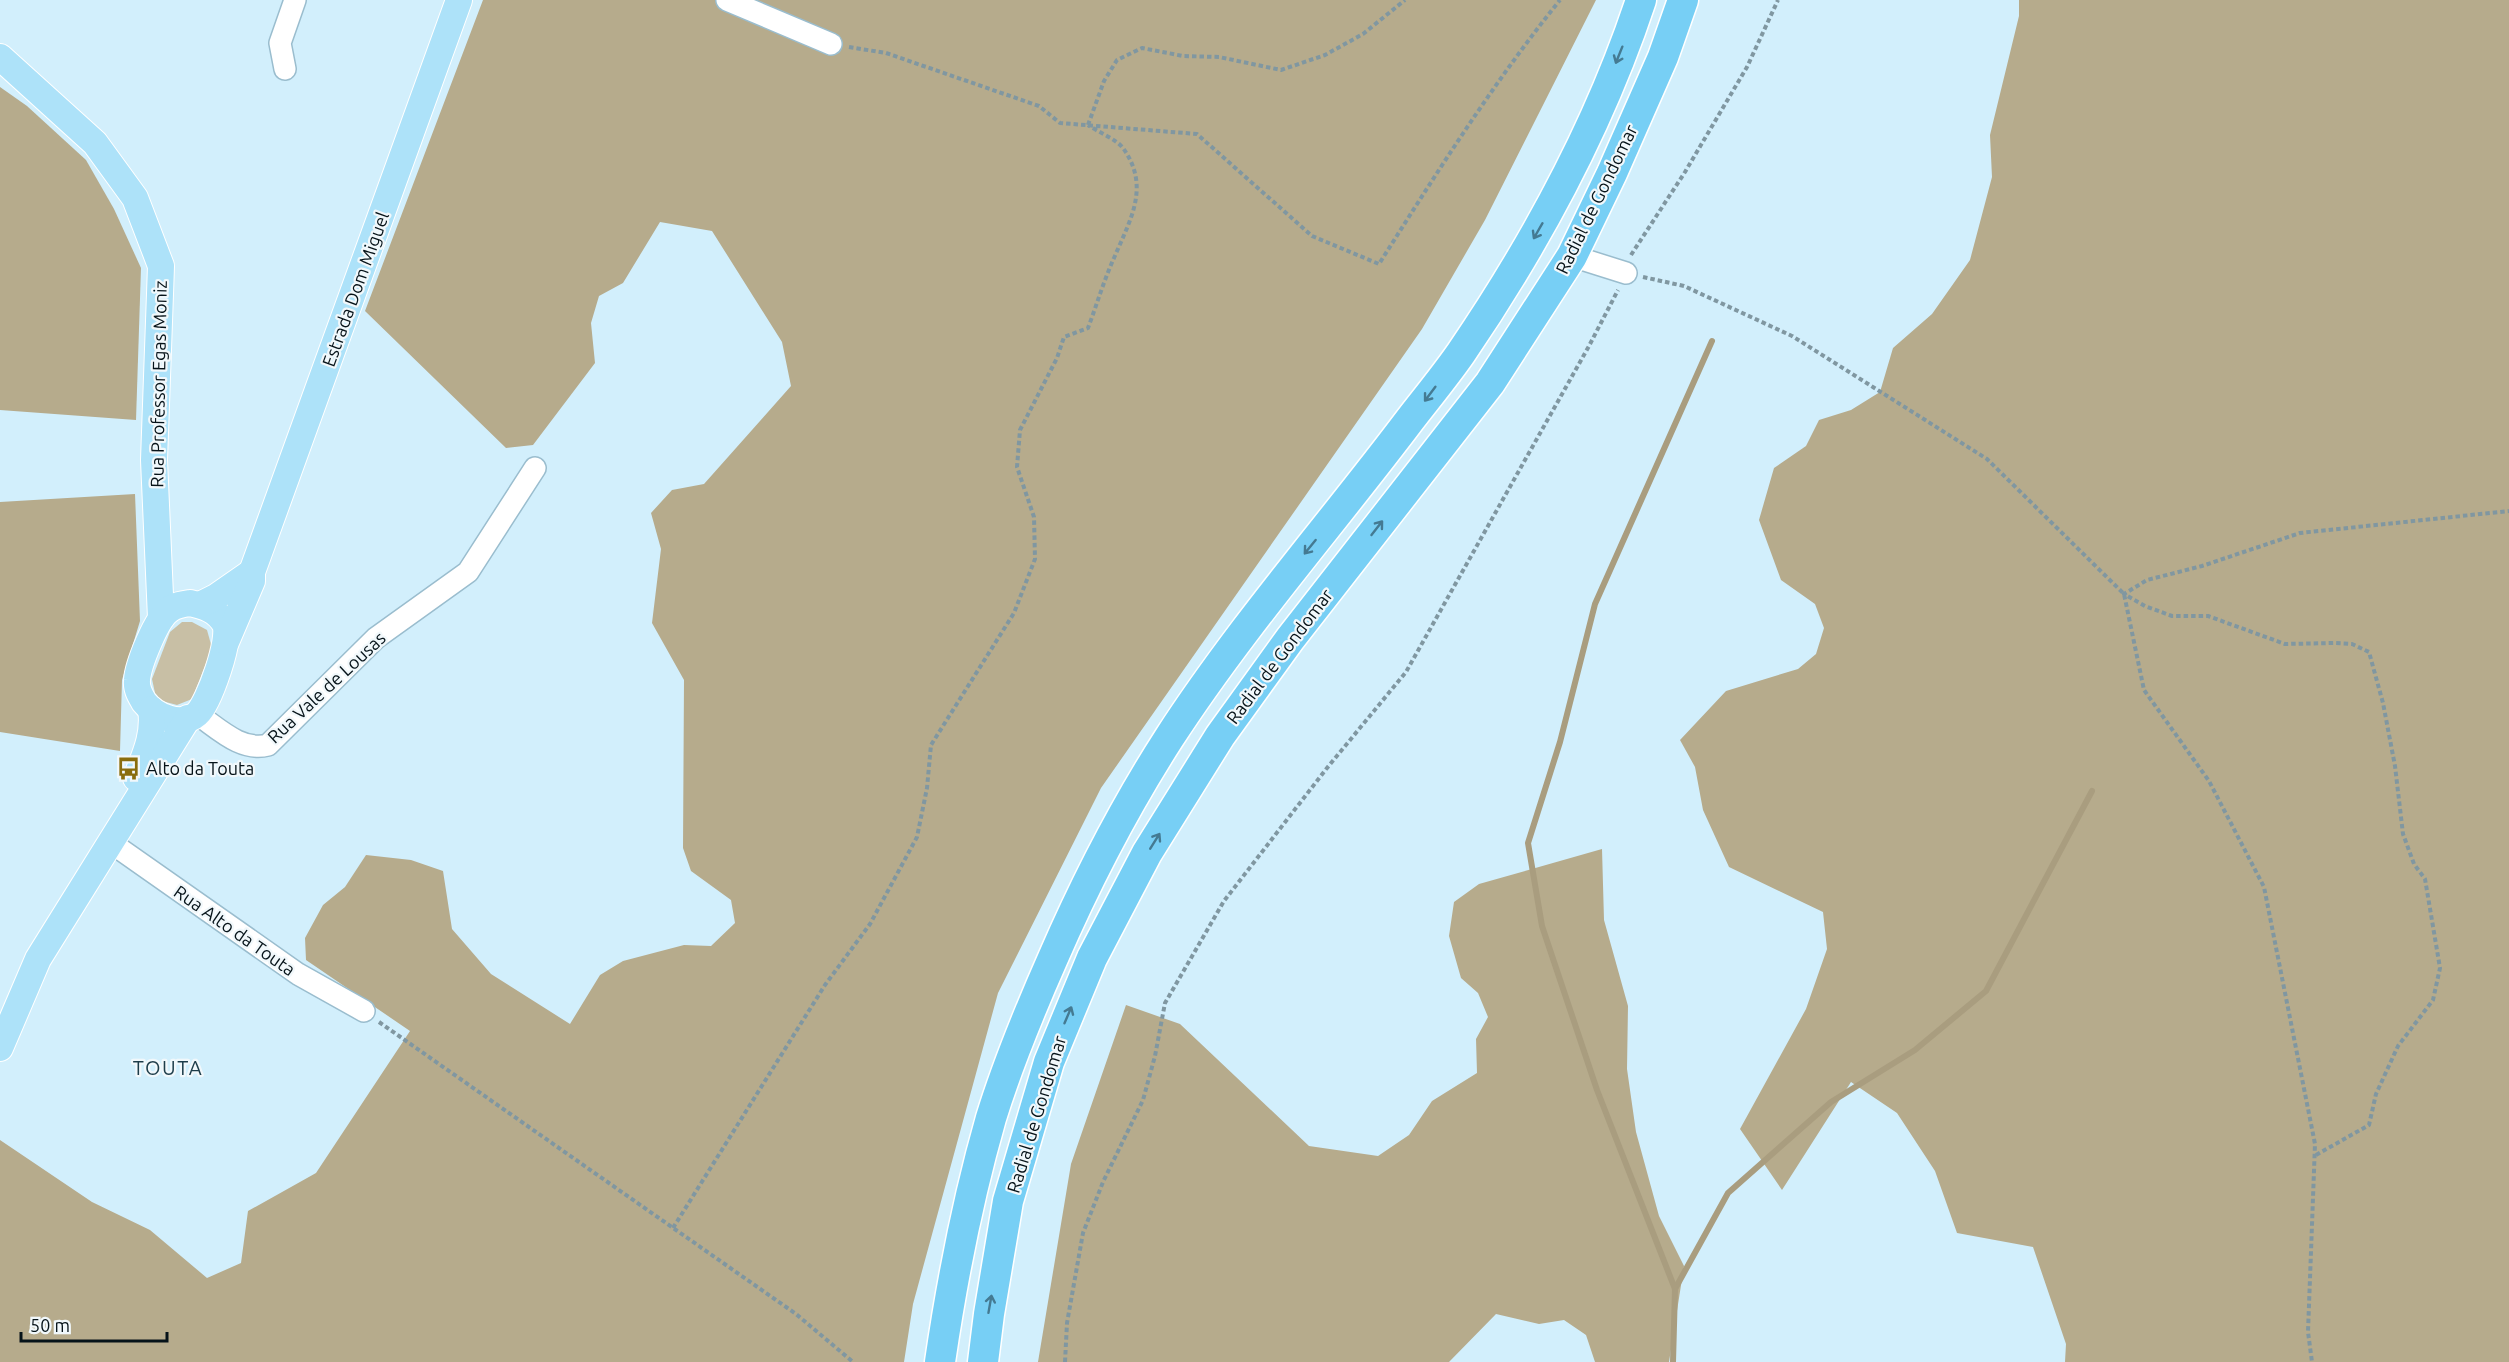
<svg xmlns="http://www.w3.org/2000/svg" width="2509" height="1362" viewBox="0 0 2509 1362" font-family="Ubuntu,sans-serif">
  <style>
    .green { fill: #c8bfa5 }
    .forest { fill: #b6ab8c }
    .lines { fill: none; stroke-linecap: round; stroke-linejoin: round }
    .stream { stroke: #a99d7f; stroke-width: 6 }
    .minor-casing { stroke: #9abdce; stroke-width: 24 }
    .major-casing { stroke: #fff; stroke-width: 28 }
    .highway-casing { stroke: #fff; stroke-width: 33 }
    .path { stroke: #8097a1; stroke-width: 4; stroke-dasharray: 4.5 3; stroke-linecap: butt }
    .minor { stroke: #fff; stroke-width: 21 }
    .major { stroke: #ade2f9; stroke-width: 26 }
    .highway { stroke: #77cff5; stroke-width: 30 }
    .oneway { stroke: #447a92 }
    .labels { text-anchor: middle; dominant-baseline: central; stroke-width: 4.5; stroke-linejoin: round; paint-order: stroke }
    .street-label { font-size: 18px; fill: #061319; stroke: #f1f8fb }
    .poi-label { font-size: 18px; fill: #061319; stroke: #f1f8fb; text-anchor: start }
    .neighbourhood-label { font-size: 20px; letter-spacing: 1.5px; fill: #1d3d4a; stroke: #f1f8fb }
  </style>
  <rect width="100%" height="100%" fill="#d2effc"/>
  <path class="green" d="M182 622H192L207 630 212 648 192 699 177 705 162 701 155 693 152 679 170 632Z"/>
  <g class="forest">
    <path d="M483 0H1596L1485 220 1422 329 1101 788 998 993 913 1304 904 1362H0V1140L92 1202 150 1230 207 1278 241 1263 248 1211 316 1173 410 1031 306 960 305 938 323 905 345 887 366 855 411 860 443 871 452 929 491 974 570 1024 600 975 623 961 684 945 711 946 735 923 731 900 691 871 683 848 684 680 652 623 661 549 651 513 672 490 704 484 791 386 782 342 712 231 660 222 623 283 599 296 591 323 595 363 533 445 506 448 365 311Z"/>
    <path d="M2019 0H2509V1362H2065L2066 1344 2033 1247 1957 1233 1935 1171 1897 1113 1851 1082 1782 1190 1740 1129 1806 1009 1827 949 1823 912 1729 867 1703 810 1695 767 1680 740 1726 691 1798 669 1816 654 1824 628 1815 604 1781 580 1759 520 1774 468 1806 446 1819 420 1851 410 1880 392 1893 348 1932 314 1970 260 1992 177 1990 135 2019 16Z"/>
    <path d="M0 87 27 106 86 160 114 209 141 268 136 420 0 410Z"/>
    <path d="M135 494 140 621 122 680 120 751 0 732V502Z"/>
    <path d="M1602 849 1604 920 1628 1006 1627 1069 1636 1132 1659 1216 1684 1266 1669 1362H1595L1586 1335 1564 1320 1539 1324 1496 1314 1449 1362H1038L1071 1164 1126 1005 1180 1024 1309 1146 1378 1156 1409 1135 1432 1101 1477 1073 1476 1039 1488 1017 1478 993 1461 978 1449 936 1454 902 1479 884Z"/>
  </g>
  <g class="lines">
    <g class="stream">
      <path d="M1675 1289 1728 1193 1831 1102 1915 1050 1986 991 2092 791"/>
      <path d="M1673 1362 1675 1289 1597 1090 1542 926 1528 843 1560 742 1595 604 1712 341"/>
    </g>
    <defs>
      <g id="minor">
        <path d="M727 0 831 44"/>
        <path d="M285 69 280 43 295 0"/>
        <path d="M1572 256 1626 273"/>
        <path d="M197 714C218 728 241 752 268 745L376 638 468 572 535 468"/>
        <path d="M110 842 298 974 364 1011"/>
      </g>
      <g id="major">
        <path d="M0 57 95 143 135 198 161 266 154 460 161 618"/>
        <path d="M190 603C204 606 217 610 225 624 232 638 209 703 197 714 181 728 155 716 144 702 140 695 136 689 137 680 138 665 156 619 169 610 175 605 183 604 190 603Z"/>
        <path d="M200 605 216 597 252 572"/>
        <path d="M226 642 252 581V572L459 0"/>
        <path d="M136 778C145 755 155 734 151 709"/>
        <path d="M0 1048 38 959 188 718"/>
      </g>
      <g id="highway">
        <path d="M940 1362C952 1280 968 1198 991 1118 1008 1063 1030 1010 1053 958 1086 882 1124 808 1169 738 1241 627 1329 527 1409 421 1426 399 1445 376 1461 353 1536 243 1599 127 1641 0"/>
        <path d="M983 1362 989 1314 1008 1201 1049 1062 1092 958 1147 853 1220 736 1290 639 1490 383 1572 256 1612 173 1663 57 1683 0"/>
      </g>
    </defs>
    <use href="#minor" class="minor-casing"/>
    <use href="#major" class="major-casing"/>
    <use href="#highway" class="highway-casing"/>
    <g class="path">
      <path d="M849 47 886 53 1039 106 1060 123 1197 134 1312 236 1379 264C1436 174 1493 83 1560 0"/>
      <path d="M1088 125 1104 81 1117 60 1142 48 1183 56 1219 57 1281 70 1325 55 1363 34 1405 0"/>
      <path d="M1631 255 1685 172 1747 67 1778 0"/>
      <path d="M1643 277 1684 286 1792 336 1987 459 2124 594 2144 690 2209 781 2264 887 2315 1144 2308 1332 2312 1362"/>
      <path d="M379 1022 796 1314 853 1362"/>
      <path d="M2316 1155 2369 1125 2376 1094 2398 1046 2433 1000 2440 968 2425 879 2414 864 2403 834 2395 766 2383 703 2369 652 2352 644 2334 643 2285 644 2208 616H2172L2145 606 2124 594 2147 580 2202 566 2300 533 2509 511"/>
      <path d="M673 1228 825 985 870 924 917 837 927 788 931 745 1014 613 1035 559 1034 517 1017 467 1020 430 1057 358 1064 337 1088 328C1097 304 1104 280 1114 258 1130 220 1151 187 1123 148 1116 139 1098 132 1088 125"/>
      <path d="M1065 1362 1067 1323 1083 1233 1103 1182 1143 1100 1155 1056 1165 1003 1224 901 1327 768 1406 672 1589 346 1618 290"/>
    </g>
    <use href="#minor" class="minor"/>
    <use href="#major" class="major"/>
    <use href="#highway" class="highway"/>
  </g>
  <defs><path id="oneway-shaft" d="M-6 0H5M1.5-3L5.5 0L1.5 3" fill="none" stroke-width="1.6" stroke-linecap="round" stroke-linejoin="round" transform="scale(1.5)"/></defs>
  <g class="oneway">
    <use href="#oneway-shaft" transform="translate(1619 55) rotate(112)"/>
    <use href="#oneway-shaft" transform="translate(1538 231) rotate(120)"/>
    <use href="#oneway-shaft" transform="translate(1430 394) rotate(127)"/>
    <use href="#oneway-shaft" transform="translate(1377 528) rotate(-52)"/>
    <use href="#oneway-shaft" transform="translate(1310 547) rotate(129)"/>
    <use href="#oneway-shaft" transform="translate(1155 841) rotate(-58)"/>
    <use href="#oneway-shaft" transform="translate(1068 1015) rotate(-67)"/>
    <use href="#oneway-shaft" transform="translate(990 1304) rotate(-80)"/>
  </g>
  <defs>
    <symbol id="bus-bare" viewBox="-9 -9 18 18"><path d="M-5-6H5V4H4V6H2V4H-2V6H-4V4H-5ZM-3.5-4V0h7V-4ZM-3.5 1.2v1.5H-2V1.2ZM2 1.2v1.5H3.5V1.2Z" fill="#896d0d" stroke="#f1f8fb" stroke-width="2.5" paint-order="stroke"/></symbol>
  </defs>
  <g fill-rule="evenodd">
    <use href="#bus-bare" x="112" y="752" width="33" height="33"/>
  </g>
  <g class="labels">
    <g class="street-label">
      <text transform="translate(1596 199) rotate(-64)">Radial de Gondomar</text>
      <text transform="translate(355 289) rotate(-70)">Estrada Dom Miguel</text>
      <text transform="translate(158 384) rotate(-89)">Rua Professor Egas Moniz</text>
      <text transform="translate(1279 656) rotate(-53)">Radial de Gondomar</text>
      <text transform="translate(326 687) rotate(-43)">Rua Vale de Lousas</text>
      <text transform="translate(235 930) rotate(35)">Rua Alto da Touta</text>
      <text transform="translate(1036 1114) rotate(-73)">Radial de Gondomar</text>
    </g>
    <g class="poi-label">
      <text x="146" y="768">Alto da Touta</text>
    </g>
    <g class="neighbourhood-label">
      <text x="168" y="1067">TOUTA</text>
    </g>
  </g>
  <path d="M21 1332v9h146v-9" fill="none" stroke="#061319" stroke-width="3"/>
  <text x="30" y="1332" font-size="18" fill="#061319" stroke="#f1f8fb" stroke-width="4.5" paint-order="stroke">50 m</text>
</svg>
